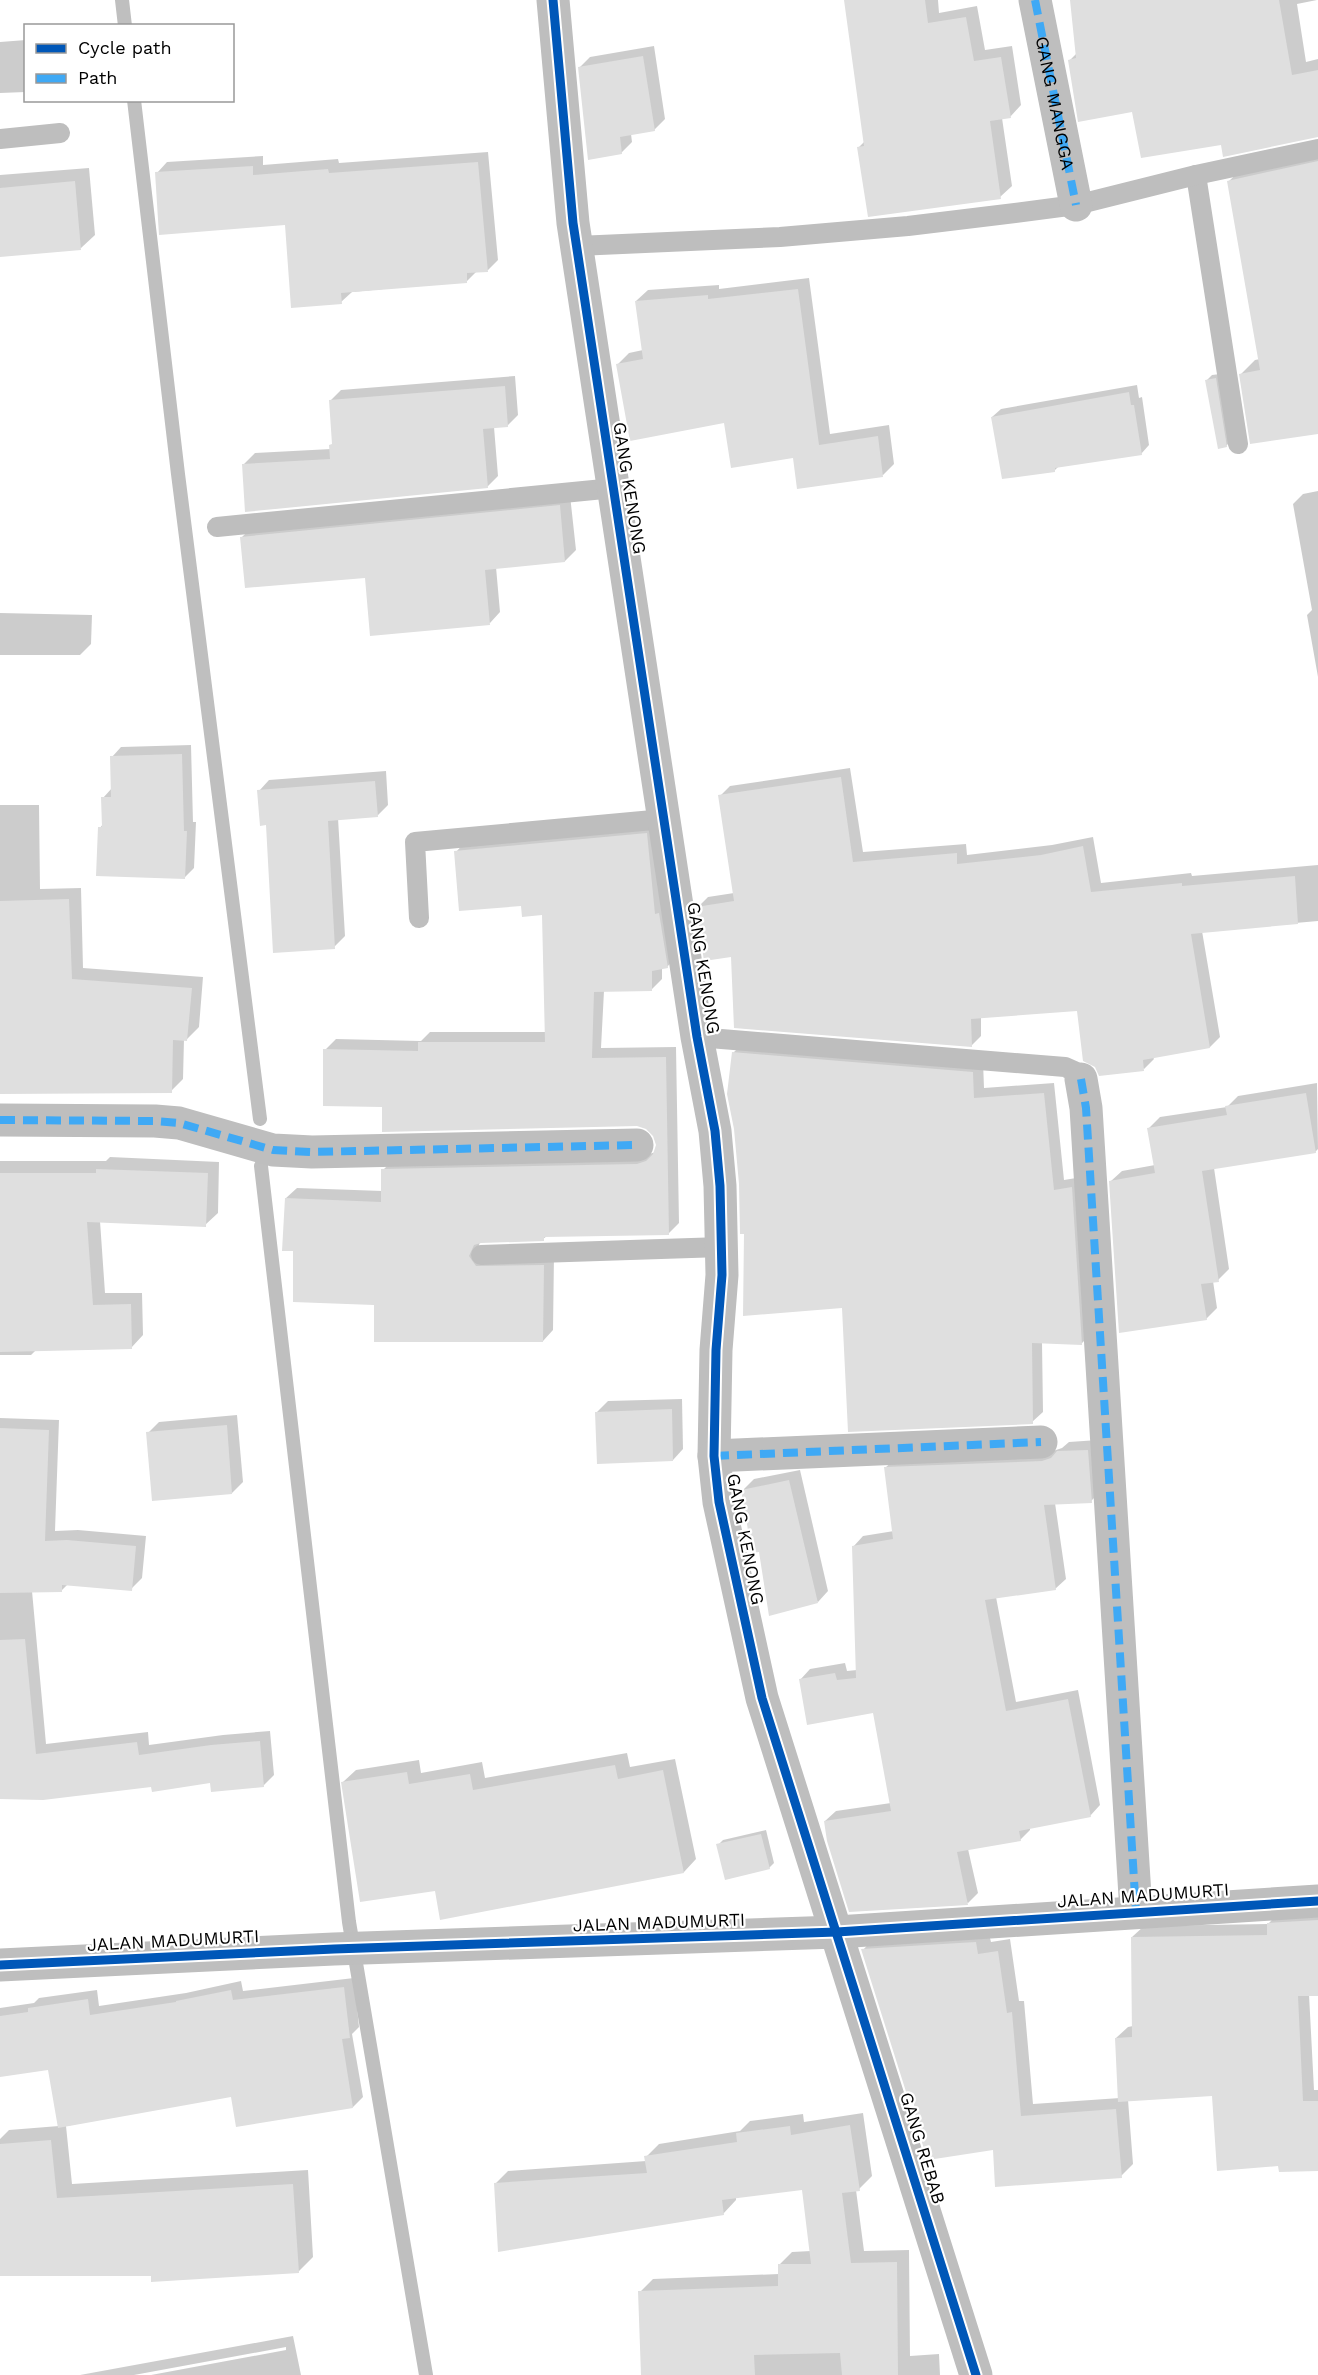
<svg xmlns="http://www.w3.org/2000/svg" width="1318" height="2375" viewBox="0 0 1318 2375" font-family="'Work Sans',sans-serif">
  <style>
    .shadow { fill: #0003 }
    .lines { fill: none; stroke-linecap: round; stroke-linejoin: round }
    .stream { stroke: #bfbfbf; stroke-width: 14 }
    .building { fill: #dfdfdf }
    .service { stroke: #bebebe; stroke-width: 20 }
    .minor { stroke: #bebebe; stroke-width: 33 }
    .tertiary { stroke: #bebebe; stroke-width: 33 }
    .quiet { stroke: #3fa9f5; stroke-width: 8; stroke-dasharray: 15 8; stroke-linecap: butt }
    .cycleway-casing { stroke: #fff; stroke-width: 13 }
    .cycleway { stroke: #0057b8; stroke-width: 9 }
    .labels { text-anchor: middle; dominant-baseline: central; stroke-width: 4.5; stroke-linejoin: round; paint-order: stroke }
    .street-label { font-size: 18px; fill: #000; stroke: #fff }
  </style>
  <rect width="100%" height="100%" fill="#fff"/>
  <g class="shadow">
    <path d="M845 0H938L939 13 977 6 985 50 1012 46 1021 105 1010 117 1002 118 1012 186 1000 197 859 147 865 141Z"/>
    <path d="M1071 0H1317L1297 4 1306 62 1318 59V136L1222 143 1134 110 1070 60 1077 53Z"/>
    <path d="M26 40V92L0 93V42Z"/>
    <path d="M654 46 665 119 654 130 631 134 632 142 621 153 579 68 590 57Z"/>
    <path d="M1318 151V432L1241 374 1255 360 1260 359 1229 181 1244 167Z"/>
    <path d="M488 152 498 260 488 270 477 271 467 281 352 292 341 302 286 224 157 173 167 162 263 156V165L338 159 339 163Z"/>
    <path d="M89 168 95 235 81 248 0 255V175Z"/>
    <path d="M809 278 830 434 889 425 894 464 883 475 794 457 618 364 629 353 643 350 636 301 648 290 719 285V289Z"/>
    <path d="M1220 374 1231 441 1226 446 1206 381 1212 375Z"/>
    <path d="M515 376 518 415 507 426 494 427 498 476 487 487 244 464 255 453 331 449 333 442 330 401 341 390Z"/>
    <path d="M1137 385 1139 398 1142 397 1149 445 1141 454 1059 466 1055 470 992 417 1001 409Z"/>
    <path d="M1318 491V677L1307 615 1312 610 1293 504 1303 494Z"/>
    <path d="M570 495 576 550 565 561 496 567 500 612 490 623 366 577 242 537 253 526Z"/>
    <path d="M0 613 92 615 91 644 80 655H0Z"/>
    <path d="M191 745 193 822H196L194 868 184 878 100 828 103 824V798L112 788V757L121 747Z"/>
    <path d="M850 768 863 852 966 844 967 855 1052 845 1093 837 1101 883 1191 873 1192 876 1318 865V921L1202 931 1220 1037 1210 1047 1153 1057 1154 1059 1144 1069 1078 1010 981 1017V1036L971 1046 733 955 698 907 708 897 734 893 720 796 730 786Z"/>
    <path d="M386 771 388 805 377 816 338 818 345 936 334 947 267 824 259 791 269 780Z"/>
    <path d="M0 805H39L40 889 81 888 83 968 203 977 199 1027 187 1039H184L183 1079 171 1091 0 1093Z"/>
    <path d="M657 823 677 956 667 967 662 968V979L652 989 604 991 601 1048 676 1047 679 1223 668 1234 547 1236 543 1239 480 1242 479 1245 487 1256 554 1255 553 1330 543 1341 375 1304 295 1250 286 1198 297 1188 383 1191V1170L394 1159 649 1154 656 1152 657 1145 655 1135 647 1128 637 1125 384 1106 325 1050 336 1039 421 1041 430 1032H546L543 914 522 904 456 852 466 841Z"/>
    <path d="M744 1042 983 1061 984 1088 1054 1083 1064 1180 1082 1177 1092 1333 1081 1344 1042 1342 1043 1412 1032 1422 843 1306 746 1233 733 1053Z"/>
    <path d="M1317 1083 1318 1149 1315 1152 1214 1168 1229 1269 1218 1280 1213 1281 1217 1308 1206 1319 1111 1181 1122 1171 1155 1165 1149 1128 1160 1117 1227 1107 1238 1096Z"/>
    <path d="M110 1157 219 1162 218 1213 205 1225 100 1221 105 1293H142L143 1335 131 1348 36 1350 31 1355H0V1161H106Z"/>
    <path d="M682 1399 683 1449 673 1460 597 1412 608 1401Z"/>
    <path d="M237 1415 243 1482 232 1493 148 1433 159 1422Z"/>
    <path d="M0 1418 59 1420 55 1531 78 1530 146 1536 142 1578 131 1589 68 1584 62 1590 32 1591 46 1744 148 1732 149 1745 223 1735 270 1731 274 1775 263 1786 212 1782 0 1797Z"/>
    <path d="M1098 1440 1101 1491 1091 1501 1055 1503 1066 1579 1055 1589 996 1597 1016 1702 1078 1690 1100 1805 1090 1816 1030 1827V1830L1020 1840 968 1849 978 1893 968 1903 825 1821 836 1811 891 1803 874 1712 800 1680 810 1669 845 1663 847 1671 857 1670 853 1547 863 1536 894 1531 885 1468 896 1458 1053 1451 1062 1448 1069 1442Z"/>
    <path d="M800 1470 828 1591 818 1602 761 1551 743 1490 754 1479Z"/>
    <path d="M627 1753 630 1767 675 1759 696 1859 684 1872 436 1889 343 1782 356 1770 419 1760 421 1773 482 1762 485 1778Z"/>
    <path d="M766 1830 774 1863 769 1868 718 1845 723 1840Z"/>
    <path d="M1318 1910V1994H1309L1314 2090H1318V2170L1213 2094 1128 2100 1133 2164 1121 2176 994 2148 914 2096 863 1950 875 1937 988 1930 991 1942 1010 1939 1019 2001H1024L1033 2104 1120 2098 1116 2038 1128 2027 1133 2026 1132 1937 1144 1926 1268 1924 1280 1912Z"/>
    <path d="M354 1978 359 2027 352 2034 363 2097 353 2107 232 2095 66 2126 72 2184 308 2170 313 2257 298 2272 0 2275V2139L9 2130 59 2126 49 2069 0 2075V2008L34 2003 39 1998 97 1990 99 2006 186 1993 241 1981 243 1991Z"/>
    <path d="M863 2113 872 2176 859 2189 856 2190 864 2251 909 2250 910 2356 939 2354 940 2375H642L640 2292 653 2279 779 2274V2265L792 2252 811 2251 803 2188 736 2197V2200L723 2214 495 2184 508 2171 646 2161V2157L659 2144 740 2131 750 2121 803 2114 804 2122Z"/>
    <path d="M293 2336 301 2375H151L286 2350V2347L134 2375H80Z"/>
  </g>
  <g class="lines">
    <g class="stream">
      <path d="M122 0 125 26"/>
      <path d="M134 100 178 474 260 1119"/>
      <path d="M261 1166 349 1922 426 2375"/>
    </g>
  </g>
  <g class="building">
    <path d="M844 0H925L928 23 966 17 974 61 1001 57 1011 118 990 121 1001 199 868 217 857 147 864 146Z"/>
    <path d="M1070 0H1279L1292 75 1318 70V137L1223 157 1221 145 1141 158 1132 112 1078 122 1068 60 1076 58Z"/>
    <path d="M643 56 655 131 620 137 622 154 588 160 578 67Z"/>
    <path d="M1318 161V434L1250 444 1239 374 1260 370 1227 181Z"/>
    <path d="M478 162 488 272 467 273V283L341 293 342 304 291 308 285 225 159 235 155 172 253 166V175L328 169 329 173Z"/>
    <path d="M75 181 81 250 0 257V188Z"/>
    <path d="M798 289 819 445 878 436 883 477 797 489 793 458 731 468 724 423 630 441 616 364 643 359 635 301 708 295V299Z"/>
    <path d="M1216 378 1227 447 1218 449 1205 380Z"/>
    <path d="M505 386 508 427 483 429 488 488 245 512 242 464 330 459 329 445 332 444 329 400Z"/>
    <path d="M1129 392 1131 405H1134L1142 455 1055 468V472L1002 479 991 417Z"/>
    <path d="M560 505 565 562 485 570 490 625 370 636 365 578 245 588 240 537Z"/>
    <path d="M182 754 184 831H187L185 879 96 876 98 827H102L101 797H111L110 756Z"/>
    <path d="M841 777 853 862 957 853V864L1041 855 1083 846 1091 892 1182 883V886L1295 876 1298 924 1191 934 1210 1048 1143 1060 1144 1071 1099 1076 1095 1067 1083 1061 1077 1011 971 1019 972 1047 734 1028 731 957 704 961 696 907 734 901 718 795Z"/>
    <path d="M375 781 378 817 328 821 335 949 273 953 266 825 260 826 257 790Z"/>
    <path d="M647 833 655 914 659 913 668 968 652 971V991L594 992 592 1058 666 1057 669 1235 544 1237V1241L481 1243 474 1245 469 1256 476 1266 544 1265 543 1342H374V1305L293 1302V1251H282L285 1198 381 1202V1169L637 1164 646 1161 653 1154 656 1145 653 1136 646 1129 637 1126 382 1132V1107L323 1106V1049L418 1051V1042H545L542 915 522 917 521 906 459 911 454 851Z"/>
    <path d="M69 899 72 979 192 988 187 1041 173 1040 172 1093 0 1094V901Z"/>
    <path d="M732 1052 973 1072 974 1098 1044 1093 1054 1190 1072 1187 1082 1345 1032 1343 1033 1424 848 1432 842 1308 743 1316 744 1234H740L739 1184 734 1129 727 1094Z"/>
    <path d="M1306 1093 1316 1153 1202 1171 1219 1282 1201 1284 1207 1320 1119 1333 1109 1181 1155 1173 1147 1128 1227 1115 1225 1106Z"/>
    <path d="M96 1169 208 1173 206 1227 87 1222 93 1305 131 1304 132 1349 0 1352V1173H96Z"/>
    <path d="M672 1409 673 1461 597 1464 595 1412Z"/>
    <path d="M227 1425 232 1494 152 1501 146 1432Z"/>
    <path d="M0 1428 49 1430 45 1541 67 1540 136 1546 132 1591 62 1585V1592L0 1593Z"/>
    <path d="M1088 1450 1092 1503 1044 1505 1056 1590 985 1600 1006 1711 1068 1699 1091 1817 1019 1831 1021 1841 957 1852 968 1905 849 1912 827 1841 824 1821 891 1811 873 1713 807 1725 799 1679 835 1673 837 1680 856 1678 852 1546 893 1539 884 1467 1042 1461 1051 1458 1057 1451Z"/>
    <path d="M789 1480 818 1603 769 1616 759 1552 752 1553 741 1490Z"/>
    <path d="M25 1639 36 1754 137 1742 139 1755 211 1745 260 1741 264 1787 211 1792 210 1783 152 1792 151 1787 43 1800 0 1799V1640Z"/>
    <path d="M615 1765 618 1779 663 1770 684 1873 440 1920 435 1891 360 1902 341 1782 407 1772 409 1784 470 1774 473 1790Z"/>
    <path d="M761 1834 770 1869 725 1880 716 1844Z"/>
    <path d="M1318 1920V1996H1298L1303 2101H1318V2171L1279 2172 1278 2166 1217 2171 1212 2096 1118 2102 1115 2038 1132 2037 1131 1937 1267 1935V1923Z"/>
    <path d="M976 1942 978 1954 998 1951 1007 2013 1012 2012 1021 2116 1116 2109 1122 2178 995 2187 993 2150 928 2160 917 2128 913 2097 908 2098 861 1949Z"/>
    <path d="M344 1987 350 2038 342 2039 353 2108 236 2127 231 2097 58 2128 48 2070 0 2077V2016L28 2012V2008L88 1999 90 2015 176 2002V2001L231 1990 233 2000Z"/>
    <path d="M850 2125 860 2191 842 2193 851 2263 897 2262 898 2375H842L840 2353 754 2355 755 2375H641L638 2291 778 2286V2264H811L802 2190 722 2200 724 2215 498 2252 494 2183 647 2173 644 2156 737 2142 736 2133 790 2126 791 2135Z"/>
    <path d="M51 2140 57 2198 293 2184 299 2273 151 2282V2276H0V2144Z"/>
  </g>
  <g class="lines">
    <g class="service">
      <path d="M0 139 60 133"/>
      <path d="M1196 175 1238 444"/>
      <path d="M577 246 780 237 908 226 1015 213 1076 205 1196 175 1318 149"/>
      <path d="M217 527 614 488"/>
      <path d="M419 918 415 842 664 819"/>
      <path d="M697 1037 1065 1067 1074 1071 1081 1079"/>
      <path d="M481 1255 722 1247"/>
    </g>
    <g class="minor">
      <path d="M553 0 573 223 697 1037 715 1131 720 1186 722 1275 716 1350 714 1456 719 1502 762 1698 976 2375"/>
      <path id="s1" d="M1035 0 1076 205"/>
      <path d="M1081 1079 1086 1108 1136 1912"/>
      <path d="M0 1120 155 1121 179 1123 273 1150 312 1152 637 1145"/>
      <path d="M714 1456 1041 1442"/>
    </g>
    <path class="tertiary" d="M0 1965 334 1949 837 1932 1318 1901"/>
    <g class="quiet">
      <path d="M1035 0 1076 205"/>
      <path d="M1081 1079 1086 1108 1136 1912"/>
      <path d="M0 1120 155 1121 179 1123 273 1150 312 1152 637 1145"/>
      <path d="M714 1456 1041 1442"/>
    </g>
    <defs>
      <g id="cycleway">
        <path d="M553 0 573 223 697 1037 715 1131 720 1186 722 1275 716 1350 714 1456 719 1502 762 1698 976 2375"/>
        <path d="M0 1965 334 1949 837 1932 1318 1901"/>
      </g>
    </defs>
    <use href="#cycleway" class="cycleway-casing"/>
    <use href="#cycleway" class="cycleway"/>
  </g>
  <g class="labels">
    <g class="street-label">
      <text stroke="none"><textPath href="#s1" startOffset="105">GANG MANGGA</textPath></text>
      <text transform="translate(630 488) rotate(81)">GANG KENONG</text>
      <text transform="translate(704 968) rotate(81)">GANG KENONG</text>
      <text transform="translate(746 1539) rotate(79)">GANG KENONG</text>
      <text transform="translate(1143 1895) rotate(-4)">JALAN MADUMURTI</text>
      <text transform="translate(659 1922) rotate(-2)">JALAN MADUMURTI</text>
      <text transform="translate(173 1940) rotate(-3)">JALAN MADUMURTI</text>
      <text transform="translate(923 2148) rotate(73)">GANG REBAB</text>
    </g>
  </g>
  <rect x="24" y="24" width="210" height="78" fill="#ffffff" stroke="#999999" stroke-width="1.5"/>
  <rect x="36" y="44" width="30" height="9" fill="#0057b8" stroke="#999999" stroke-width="1.5"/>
  <text x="78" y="54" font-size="18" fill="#000000">Cycle path</text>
  <rect x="36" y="74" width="30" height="9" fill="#3fa9f5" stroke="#999999" stroke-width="1.5"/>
  <text x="78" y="84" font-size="18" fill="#000000">Path</text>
</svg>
